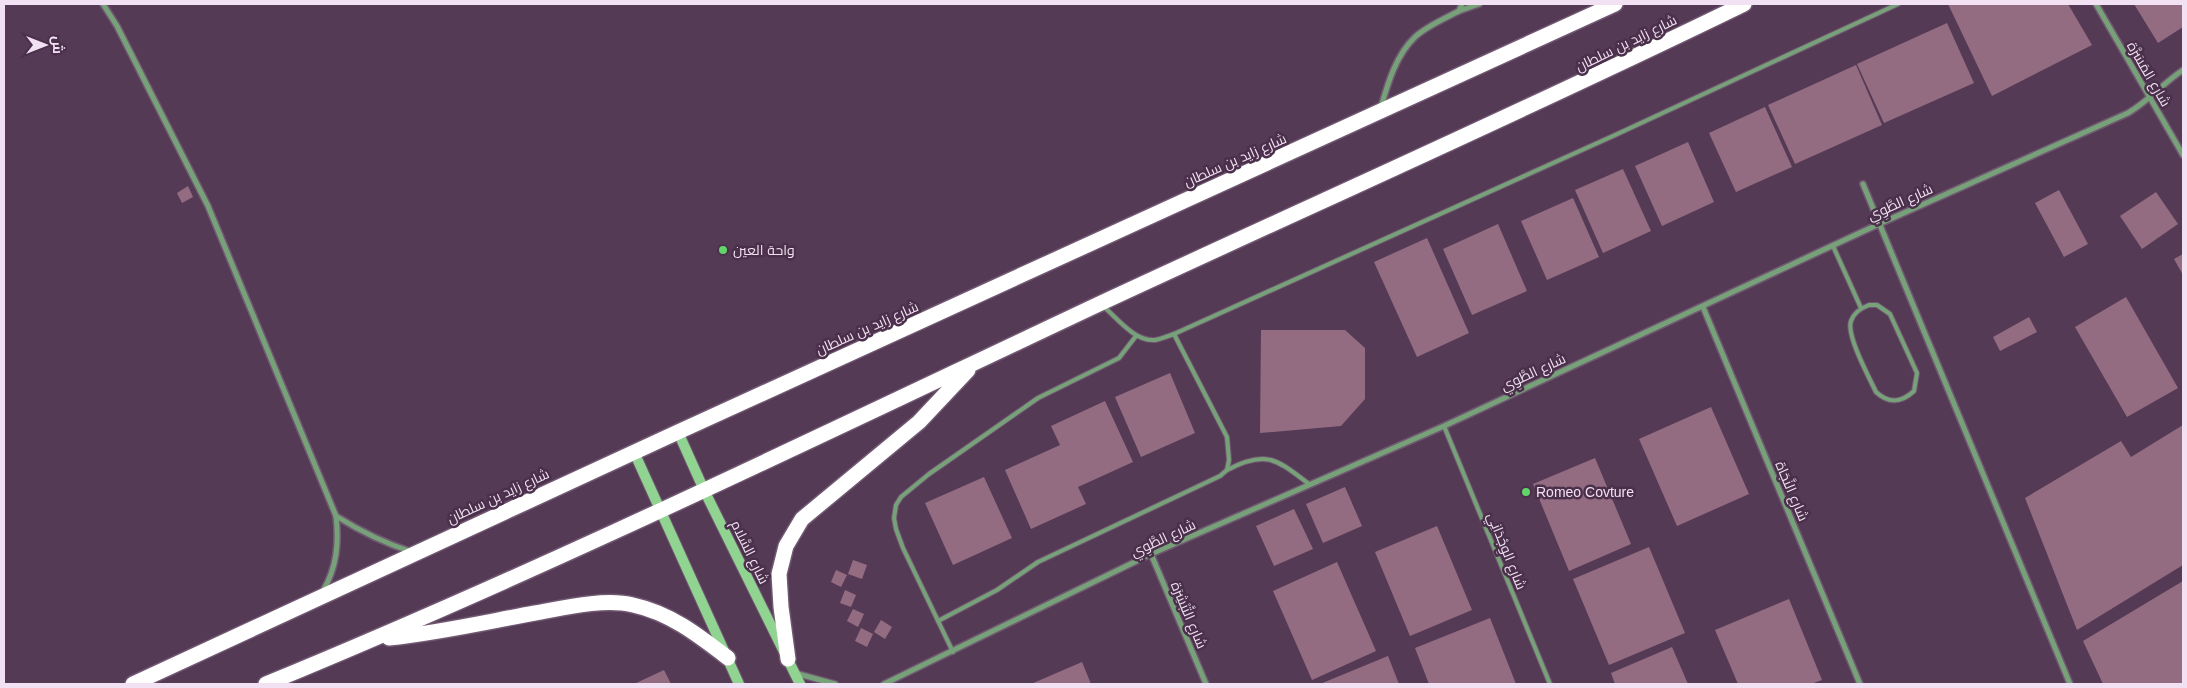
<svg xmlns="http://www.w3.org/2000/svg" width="2187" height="688" viewBox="0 0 2187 688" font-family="Helvetica,Cairo,sans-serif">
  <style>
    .building { fill: #946c82 }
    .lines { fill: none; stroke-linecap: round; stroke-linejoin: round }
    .lane-casing { stroke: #715872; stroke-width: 6 }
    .street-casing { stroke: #715872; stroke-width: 8 }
    .secondary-casing { stroke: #715872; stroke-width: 12 }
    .highway-casing { stroke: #715872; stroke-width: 18 }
    .lane { stroke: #77a178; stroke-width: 4 }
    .street { stroke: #77a178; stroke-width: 5 }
    .secondary { stroke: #91d492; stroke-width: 10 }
    .highway { stroke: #fff; stroke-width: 15 }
    .poi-dot { fill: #61d46a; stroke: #4a304b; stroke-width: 2 }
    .labels { text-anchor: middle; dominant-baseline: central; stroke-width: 5; stroke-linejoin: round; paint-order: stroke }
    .street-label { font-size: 14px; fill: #f2e1f2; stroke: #4a304b }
    .poi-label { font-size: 14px; fill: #f2e1f2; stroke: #4a304b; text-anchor: start }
  </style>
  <rect width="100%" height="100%" fill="#553a56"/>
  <g class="building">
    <path d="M1948 4H2068L2092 45 1992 96Z"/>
    <path d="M2134 4H2183V27L2158 43Z"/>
    <path d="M1947 23 1974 83 1884 123 1857 64Z"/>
    <path d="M1856 65 1882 125 1795 164 1768 105Z"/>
    <path d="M1765 107 1792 167 1736 192 1709 133Z"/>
    <path d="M1688 142 1714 202 1662 226 1635 166Z"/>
    <path d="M1623 169 1651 231 1603 253 1575 190Z"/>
    <path d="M188 186 193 197 182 203 177 193Z"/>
    <path d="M2059 190 2088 244 2064 257 2035 203Z"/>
    <path d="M2156 192 2178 224 2142 249 2120 216Z"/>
    <path d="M1573 198 1599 257 1547 280 1521 221Z"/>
    <path d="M1498 224 1527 291 1472 315 1443 249Z"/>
    <path d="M1427 238 1469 333 1417 357 1374 262Z"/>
    <path d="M2183 254V275L2174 259Z"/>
    <path d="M2126 297 2178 388 2127 417 2075 327Z"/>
    <path d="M2029 317 2037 332 2000 351 1993 337Z"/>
    <path d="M1261 330H1345L1365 348V399L1341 426 1260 433Z"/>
    <path d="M1170 373 1195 433 1141 457 1115 397Z"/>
    <path d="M1105 401 1133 462 1078 487 1086 504 1031 529 1005 470 1060 445 1051 426Z"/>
    <path d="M1711 407 1749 494 1677 526 1639 439Z"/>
    <path d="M2183 425V565L2077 630 2025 498 2121 441 2131 457Z"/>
    <path d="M1595 458 1631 544 1569 571 1533 484Z"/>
    <path d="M984 477 1012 538 953 565 925 503Z"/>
    <path d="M1345 487 1362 526 1323 543 1306 504Z"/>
    <path d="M1294 509 1313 549 1274 566 1256 526Z"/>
    <path d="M1437 526 1472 610 1410 636 1375 552Z"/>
    <path d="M1649 547 1685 633 1609 665 1573 579Z"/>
    <path d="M853 560 867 565 862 579 848 574Z"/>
    <path d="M1337 562 1376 651 1312 680 1273 591Z"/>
    <path d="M836 570 847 575 841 587 831 582Z"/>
    <path d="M2183 581V684H2103L2083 641Z"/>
    <path d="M845 590 856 595 851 607 840 603Z"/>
    <path d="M1789 599 1822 680 1811 684H1738L1715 630Z"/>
    <path d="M853 609 864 614 858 627 847 621Z"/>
    <path d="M1490 618 1516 684H1429L1415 648Z"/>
    <path d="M881 620 892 627 885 639 874 632Z"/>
    <path d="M861 628 873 634 867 647 855 641Z"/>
    <path d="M1672 647 1688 684H1615L1611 673Z"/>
    <path d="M1388 656 1399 684H1320Z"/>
    <path d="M1082 662 1091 684H1031Z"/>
    <path d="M664 670 671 684H634Z"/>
  </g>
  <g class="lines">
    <defs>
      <g id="lane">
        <path d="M1833 246 1861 308"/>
        <path d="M1869 305H1877L1890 314 1917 373 1914 391C1901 403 1889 404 1876 392 1869 377 1846 335 1851 321 1854 312 1861 308 1869 305Z"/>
        <path d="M1103 306C1117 318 1135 342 1155 340 1161 339 1168 336 1174 334L1613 136 1898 4"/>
        <path d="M1444 426 1550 684"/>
        <path d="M1227 470C1267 449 1277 460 1309 484"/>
        <path d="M938 621 997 590 1038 562 1220 476 1227 470 1229 460 1227 437 1174 334"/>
        <path d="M953 652 903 548 896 529 894 518 896 505 901 497 929 474 1038 398 1119 358 1136 336"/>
      </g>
      <g id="street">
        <path d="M103 4 117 26 208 206 336 516C339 543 337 567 323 591"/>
        <path d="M2096 4 2183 155"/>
        <path d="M1459 11 1479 4"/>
        <path d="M1381 107C1388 83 1396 55 1415 37 1427 26 1444 19 1459 11L1462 4"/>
        <path d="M1863 184 2070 684"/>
        <path d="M1703 307 1860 684"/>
        <path d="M336 516C360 531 384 543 412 552"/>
        <path d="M1151 554 1206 684"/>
        <path d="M795 673 835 684"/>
        <path d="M884 684 1151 554 1444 426 1879 224 2128 113C2149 101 2163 83 2183 70"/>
      </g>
      <g id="secondary">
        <path d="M678 432 704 490 800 684"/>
        <path d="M634 452 739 684"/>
      </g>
      <g id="highway">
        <path d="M389 638C438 633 486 622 535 613 563 608 604 598 633 605 670 613 698 635 728 658"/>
        <path d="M788 659 781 607 779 574 786 546 802 519 919 422 968 370"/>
        <path d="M133 684 678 432 1615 4"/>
        <path d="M266 684C548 568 823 434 1099 304 1314 204 1531 108 1744 4"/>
      </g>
    </defs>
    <use href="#lane" class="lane-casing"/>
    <use href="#street" class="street-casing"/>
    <use href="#secondary" class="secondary-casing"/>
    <use href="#highway" class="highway-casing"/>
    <use href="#lane" class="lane"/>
    <use href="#street" class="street"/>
    <use href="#secondary" class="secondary"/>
    <use href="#highway" class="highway"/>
  </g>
  <g class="poi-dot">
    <circle cx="723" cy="250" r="5"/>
    <circle cx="1526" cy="492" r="5"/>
  </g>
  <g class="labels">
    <g class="street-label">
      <text transform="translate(1626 43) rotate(-26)">شارع زايد بن سلطان</text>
      <text transform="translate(2149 74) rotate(60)">شارع المَسَرَّة</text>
      <text transform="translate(1235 160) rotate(-24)">شارع زايد بن سلطان</text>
      <text transform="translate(1900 202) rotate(-24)">شارع الطَّوِي</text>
      <text transform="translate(867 328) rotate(-24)">شارع زايد بن سلطان</text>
      <text transform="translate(1533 372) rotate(-25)">شارع الطَّوِي</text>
      <text transform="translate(1792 491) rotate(67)">شارع النَّجَاة</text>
      <text transform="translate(498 496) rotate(-25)">شارع زايد بن سلطان</text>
      <text transform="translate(1163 538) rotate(-25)">شارع الطَّوِي</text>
      <text transform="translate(1507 551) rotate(68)">شارع الوِجْدَانِي</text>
      <text transform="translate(750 552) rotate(64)">شارع السَّلام</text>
      <text transform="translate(1189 615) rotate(67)">شارع التَّبْشِرَة</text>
    </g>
    <g class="poi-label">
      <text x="733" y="250">واحة العين</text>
      <text x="1536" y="492">Romeo Covture</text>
    </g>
  </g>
  <rect width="2187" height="688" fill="none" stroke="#f2e1f2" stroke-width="10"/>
  <g transform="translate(45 45) rotate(90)" stroke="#4a304b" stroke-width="4" paint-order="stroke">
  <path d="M0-4L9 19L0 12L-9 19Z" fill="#f2e1f2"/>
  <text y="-8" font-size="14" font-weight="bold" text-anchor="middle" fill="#f2e1f2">ش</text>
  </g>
</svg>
